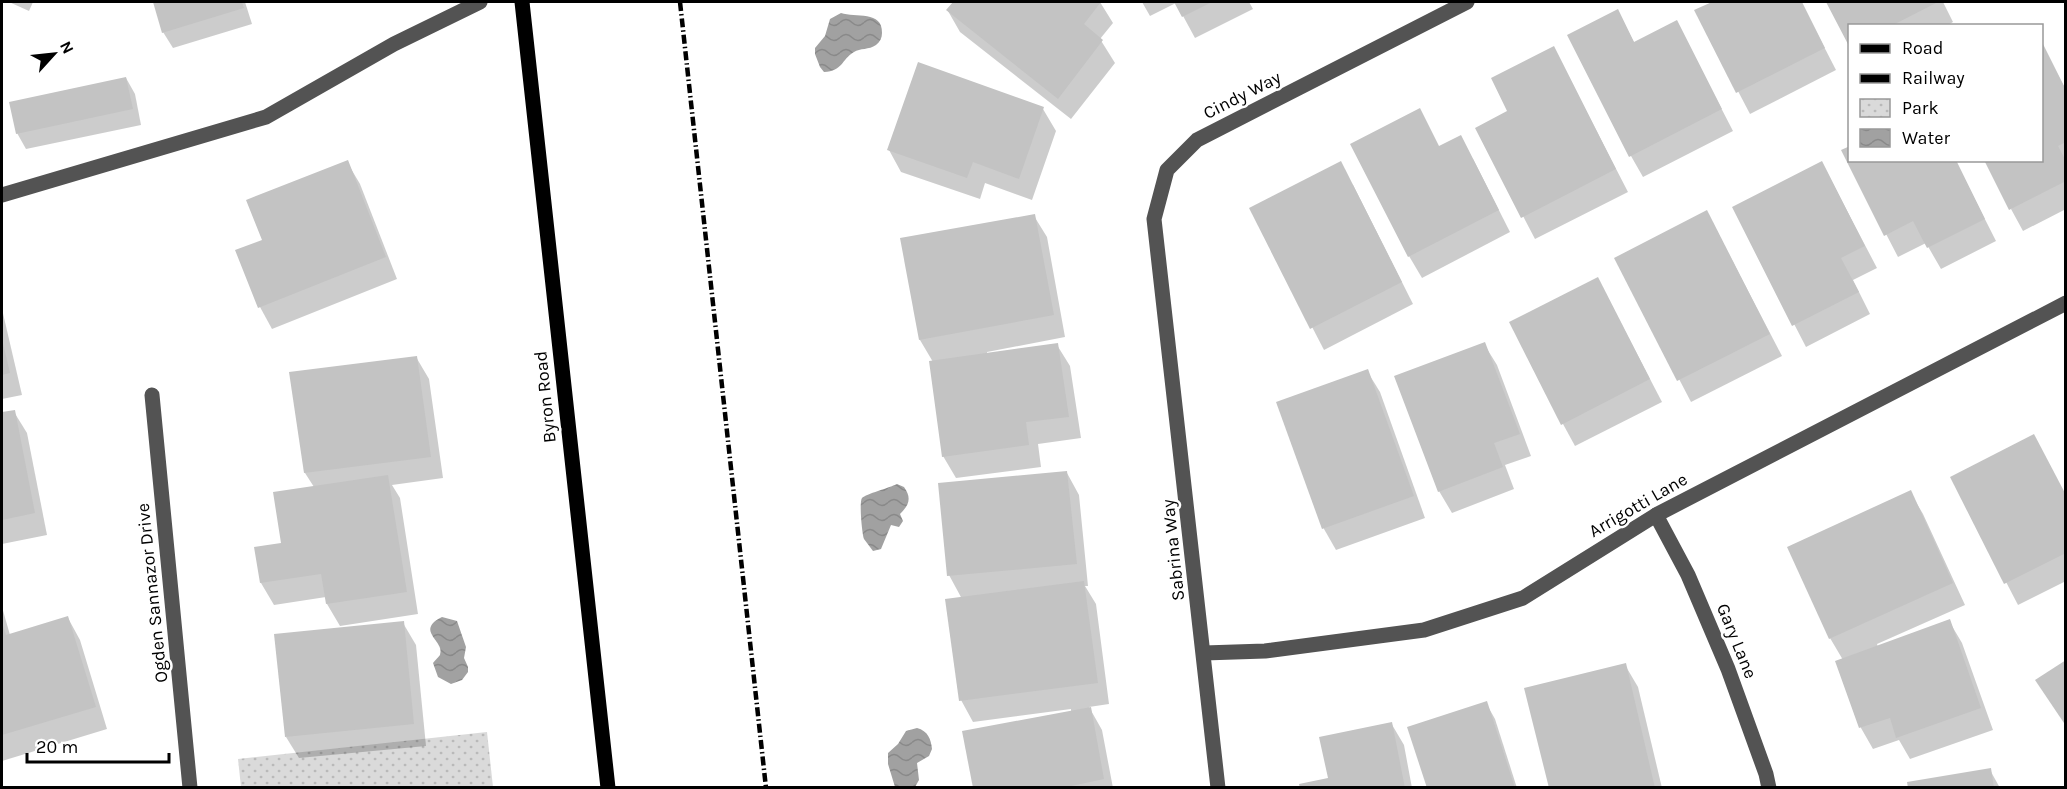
<svg xmlns="http://www.w3.org/2000/svg" width="2067" height="789" viewBox="0 0 2067 789" font-family="Karla,sans-serif">
  <style>
    .park { fill: url(#park-dots) }
    .water { fill: url(#water-waves) }
    .shadow { fill: #0003 }
    .building { fill: #c3c3c3 }
    .lines { fill: none; stroke-linecap: round; stroke-linejoin: round }
    .minor { stroke: #535353; stroke-width: 15 }
    .major { stroke: #000; stroke-width: 15 }
    .rail { stroke: #000; stroke-width: 4.5; stroke-dasharray: 9 3 1.5 3; stroke-linecap: butt }
    .labels { text-anchor: middle; dominant-baseline: central; stroke-width: 5; stroke-linejoin: round; paint-order: stroke }
    .street-label { font-size: 18px; fill: #000; stroke: #fff }
  </style>
  <defs>
    <pattern id="park-dots" width="8" height="8" patternUnits="userSpaceOnUse" patternTransform="scale(1.5)"><rect width="8" height="8" fill="#dadada"/><path d="M2 2h.1M6 6h.1" fill="none" stroke="#b9b9b9" stroke-width="1.8" stroke-linecap="round"/></pattern>
    <pattern id="water-waves" width="16" height="10" patternUnits="userSpaceOnUse" patternTransform="scale(1.5)"><rect width="16" height="10" fill="#a1a1a1"/><path d="M0 5q4-4 8 0t8 0" fill="none" stroke="#898989"/></pattern>
  </defs>
  <rect width="100%" height="100%" fill="#fff"/>
  <path class="park" d="M487 732 493 787H241L238 759Z"/>
  <g class="water">
    <path d="M841 13C855 18 883 10 882 33 882 38 880 42 876 45 869 50 860 48 854 52 841 60 843 71 824 72L820 67 815 54V48L825 36 830 19Z"/>
    <path d="M897 484 904 487C912 498 909 505 900 514L903 521 899 527 891 525 881 549 873 551C870 547 867 543 864 539 862 534 859 502 862 498 866 494 889 488 897 484Z"/>
    <path d="M442 617 457 621 466 647 464 658 468 667V672L462 680 451 684 438 677 433 663C435 660 438 658 440 655 446 641 414 631 442 617Z"/>
    <path d="M917 728C928 731 931 739 932 749L929 756 917 763 919 780 915 787H895L888 764V753L898 744 906 731Z"/>
  </g>
  <g class="shadow">
    <path d="M9 2H33L29 11Z"/>
    <path d="M154 2H245L252 24 173 48 163 32Z"/>
    <path d="M955 2H1100L1113 23 1100 39 1115 63 1071 119 960 32 948 11Z"/>
    <path d="M1142 2H1249L1253 9 1195 38 1176 3 1150 16Z"/>
    <path d="M1715 2H1801L1836 70 1750 114 1696 11Z"/>
    <path d="M1827 2H1943L1953 22 1946 26H1850V45Z"/>
    <path d="M1629 33 1635 44H1688L1733 131 1643 177 1631 156Z"/>
    <path d="M2042 45 2066 90V209L2023 231 2011 209 2042 160Z"/>
    <path d="M1565 70 1628 192 1535 239 1477 128 1509 112Z"/>
    <path d="M126 78 135 94 141 125 26 149 17 133Z"/>
    <path d="M1043 109 1056 131 1032 200 985 183 980 199 901 172 889 150Z"/>
    <path d="M1439 148 1473 159 1510 232 1422 278 1409 256Z"/>
    <path d="M1843 151 1850 160H1955L1996 241 1941 269 1926 243 1898 257Z"/>
    <path d="M347 162 360 184 397 279 272 329 260 307 264 241Z"/>
    <path d="M1822 163 1877 268 1853 280 1870 314 1806 347 1734 208Z"/>
    <path d="M1353 185 1413 304 1324 350 1251 209Z"/>
    <path d="M1707 212 1782 356 1691 402 1616 258Z"/>
    <path d="M1034 216 1047 237 1065 337 987 352V354L1057 345 1070 366 1081 438 1038 444 1041 467 956 478 943 456 933 362 920 340 902 240Z"/>
    <path d="M1598 279 1662 402 1575 446 1563 424Z"/>
    <path d="M2 309 22 395 2 399Z"/>
    <path d="M1484 344 1497 365 1531 456 1505 465 1514 489 1452 513 1439 491Z"/>
    <path d="M416 357 429 379 443 478 392 485 400 498 418 614 340 626 327 604 326 597 274 605 261 583 256 548 283 544 314 487 305 473 291 373Z"/>
    <path d="M1367 371 1380 392 1425 518 1336 550 1324 529 1278 403Z"/>
    <path d="M14 412 27 433 47 535 2 544V414Z"/>
    <path d="M1067 473 1079 495 1088 586H1085L1096 604 1109 704 1089 707 1102 730 1113 788H974L1071 712V709L973 722 961 700 962 599 949 575Z"/>
    <path d="M1952 478 2066 495V581L2018 605Z"/>
    <path d="M1910 492 1923 514 1965 605 1877 644 1878 647 1949 621 1962 643 1993 730 1910 759 1899 740 1873 749 1861 728 1837 662 1843 660 1830 638Z"/>
    <path d="M2 607 10 635 68 618 80 640 107 729 2 761Z"/>
    <path d="M403 623 416 645 426 746 299 758 286 737Z"/>
    <path d="M1625 665 1638 687 1662 788H1550Z"/>
    <path d="M1486 703 1495 719 1517 788H1428Z"/>
    <path d="M1391 723 1404 745 1412 788H1301L1330 779Z"/>
    <path d="M1990 770 2000 788H1910Z"/>
  </g>
  <g class="building">
    <path d="M153 2H242L244 8 162 33Z"/>
    <path d="M953 2H1101L1084 24 1103 40 1058 99 946 10Z"/>
    <path d="M1174 2H1212L1182 17Z"/>
    <path d="M1712 2H1802L1825 48 1736 93 1694 10Z"/>
    <path d="M1826 2H1938L1891 26H1850V48Z"/>
    <path d="M1618 9 1634 42 1677 20 1722 109 1629 157 1567 35Z"/>
    <path d="M2042 42 2066 90V142L2058 146 2066 161V181L2009 210 1984 160H2042Z"/>
    <path d="M1554 46 1616 169 1521 218 1475 128 1507 111 1491 78Z"/>
    <path d="M918 62 1044 107 1019 179 973 162 967 178 887 150Z"/>
    <path d="M126 77 133 109 16 134 9 102Z"/>
    <path d="M1420 108 1439 146 1461 135 1499 210 1408 257 1350 144Z"/>
    <path d="M1850 146V160H1956L1985 219 1927 248 1913 221 1884 236 1841 150Z"/>
    <path d="M348 160 386 257 258 308 235 250 262 240 246 200Z"/>
    <path d="M1341 161 1402 282 1310 329 1249 208Z"/>
    <path d="M1822 161 1865 246 1841 258 1859 292 1792 326 1732 207Z"/>
    <path d="M1707 210 1770 334 1677 381 1614 258Z"/>
    <path d="M1035 214 1054 315 919 340 900 238Z"/>
    <path d="M1598 277 1650 379 1561 425 1509 322Z"/>
    <path d="M2 339 10 373 2 375Z"/>
    <path d="M1485 342 1520 434 1494 443 1503 467 1438 492 1394 376Z"/>
    <path d="M1058 343 1069 417 1026 422 1029 445 942 457 929 361Z"/>
    <path d="M417 356 431 457 304 473 289 372Z"/>
    <path d="M1368 369 1414 496 1322 529 1276 402Z"/>
    <path d="M15 410 35 513 2 520V412Z"/>
    <path d="M2034 434 2066 495V553L2004 584 1950 477Z"/>
    <path d="M1067 471 1077 564 947 576 938 483Z"/>
    <path d="M388 475 407 592 326 604 321 574 260 583 254 547 281 543 273 492Z"/>
    <path d="M1911 490 1953 583 1829 639 1787 547Z"/>
    <path d="M1084 581 1098 683 959 701 945 599Z"/>
    <path d="M68 616 96 707 2 735V623L6 635Z"/>
    <path d="M1950 619 1981 708 1896 738 1890 718 1859 728 1835 661Z"/>
    <path d="M404 621 414 724 285 737 274 634Z"/>
    <path d="M2066 660V726L2035 680Z"/>
    <path d="M1626 663 1655 788H1549L1524 688Z"/>
    <path d="M1487 701 1515 788H1427L1407 727Z"/>
    <path d="M1091 707 1104 779 1062 788H973L962 731Z"/>
    <path d="M1392 722 1405 788H1300L1299 784 1328 778 1319 737Z"/>
    <path d="M1991 768 1994 788H1908L1907 782Z"/>
  </g>
  <g class="lines">
    <g class="minor">
      <path d="M2 195 266 117 394 44 480 2"/>
      <path d="M152 395 190 788"/>
      <path d="M1656 515 1688 575 1728 669 1766 774 1769 788"/>
      <path d="M1204 653 1265 651 1424 630 1523 598 1656 515 2066 303"/>
      <path d="M1218 788 1154 219 1167 170 1197 140 1467 2"/>
    </g>
    <path class="major" d="M522 2 608 788"/>
    <path class="rail" d="M680 2 766 788"/>
  </g>
  <g class="labels">
    <g class="street-label">
      <text transform="translate(1242 95) rotate(-27)">Cindy Way</text>
      <text transform="translate(545 397) rotate(-96)">Byron Road</text>
      <text transform="translate(1638 505) rotate(-30)">Arrigotti Lane</text>
      <text transform="translate(1173 550) rotate(-96)">Sabrina Way</text>
      <text transform="translate(152 593) rotate(-96)">Ogden Sannazor Drive</text>
      <text transform="translate(1737 641) rotate(68)">Gary Lane</text>
    </g>
  </g>
  <rect width="2067" height="789" fill="none" stroke="#000000" stroke-width="6"/>
  <rect x="1848" y="24" width="195" height="138" fill="#ffffff" stroke="#999999" stroke-width="1.5"/>
  <rect x="1860" y="44" width="30" height="9" fill="#000000" stroke="#999999" stroke-width="1.5"/>
  <text x="1902" y="54" font-size="18" fill="#000000">Road</text>
  <rect x="1860" y="74" width="30" height="9" fill="#000000" stroke="#999999" stroke-width="1.5"/>
  <text x="1902" y="84" font-size="18" fill="#000000">Railway</text>
  <rect x="1860" y="99" width="30" height="18" fill="url(#park-dots)" stroke="#999999" stroke-width="1.5"/>
  <text x="1902" y="114" font-size="18" fill="#000000">Park</text>
  <rect x="1860" y="129" width="30" height="18" fill="url(#water-waves)" stroke="#999999" stroke-width="1.5"/>
  <text x="1902" y="144" font-size="18" fill="#000000">Water</text>
  <g transform="translate(54 54) rotate(63)" stroke="#ffffff" stroke-width="4.5" paint-order="stroke">
  <path d="M0-4.5L10 22L0 15L-10 22Z" fill="#000000"/>
  <text y="-9" font-size="16" font-weight="bold" text-anchor="middle" fill="#000000">N</text>
  </g>
  <path d="M27 753v9h142v-9" fill="none" stroke="#000000" stroke-width="3"/>
  <text x="36" y="753" font-size="18" fill="#000000" stroke="#ffffff" stroke-width="4.5" paint-order="stroke">20 m</text>
</svg>
